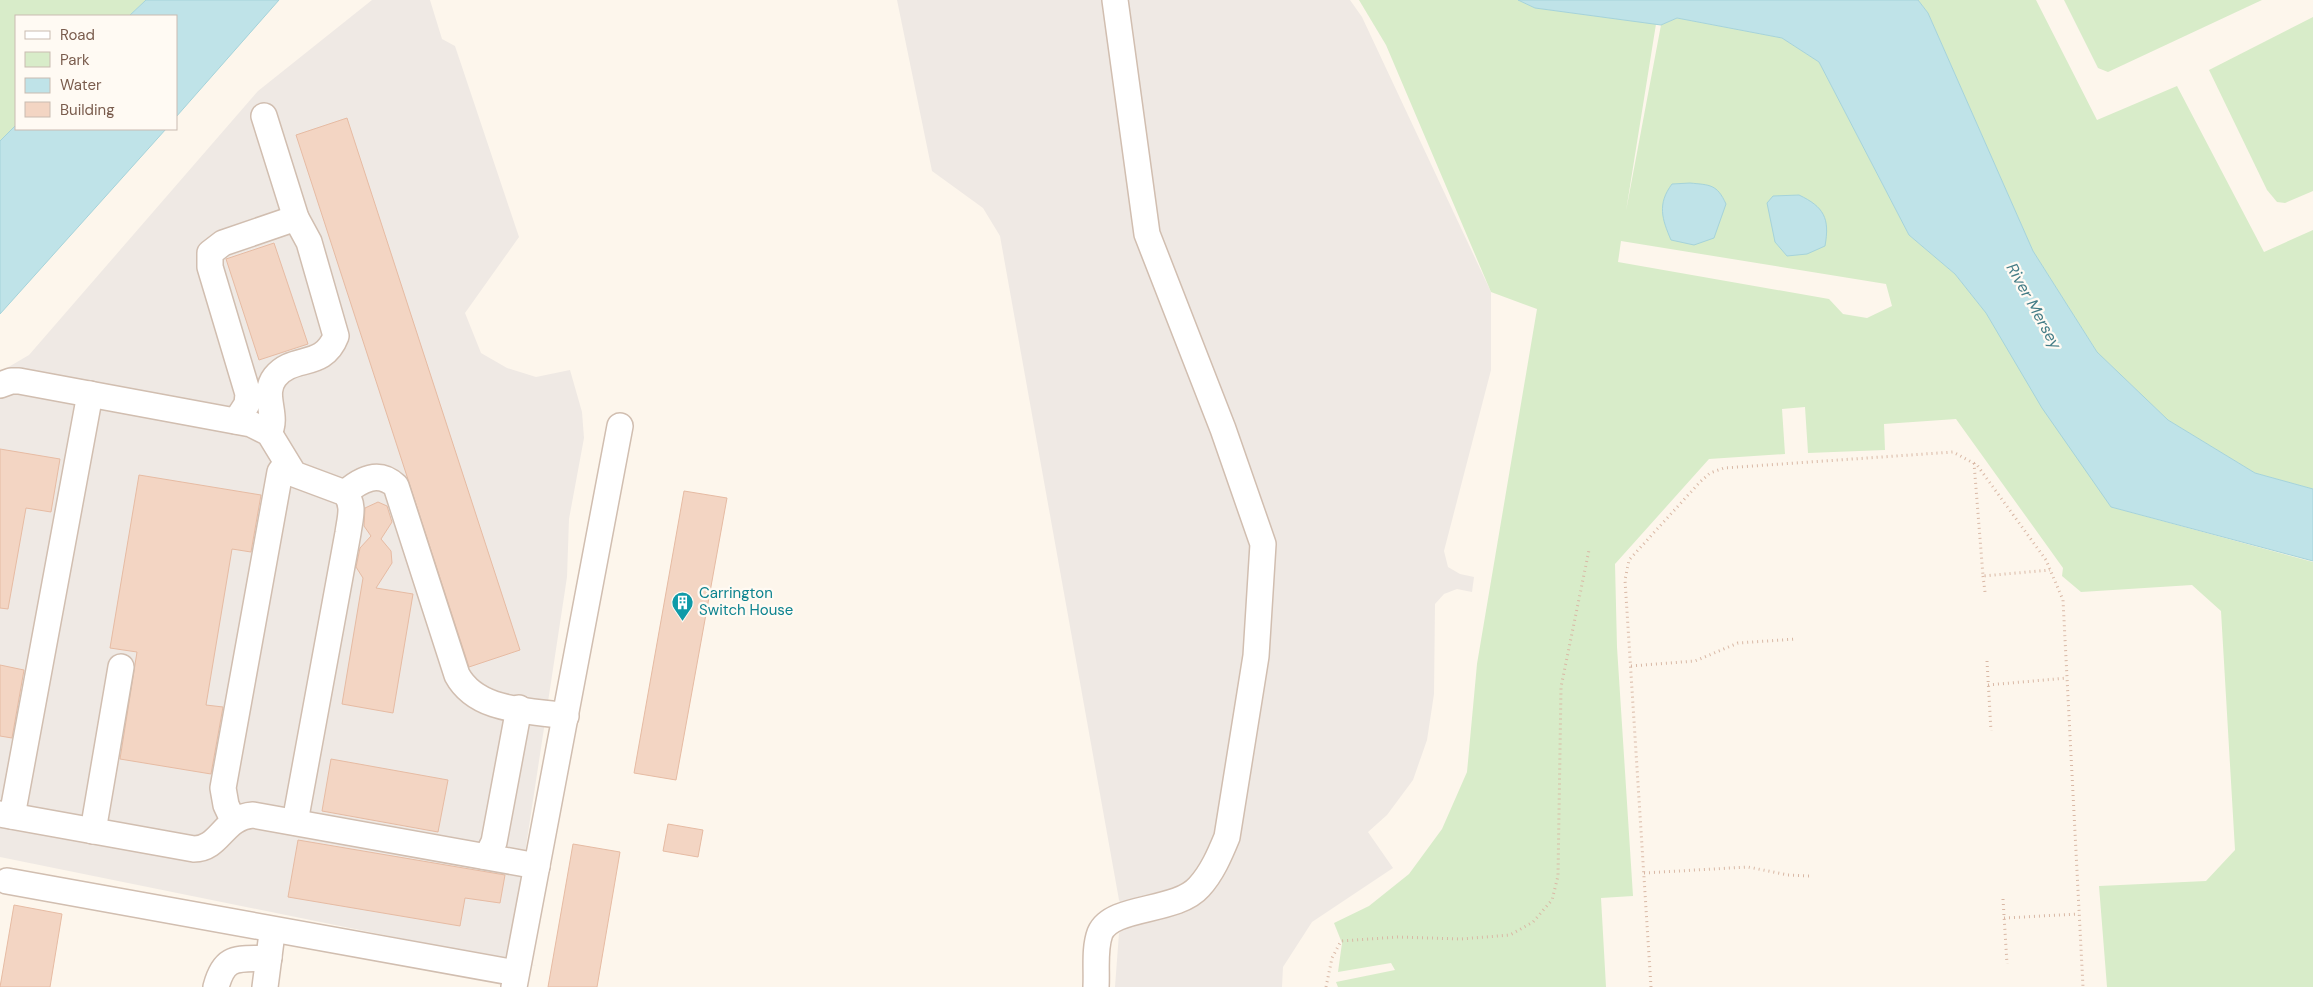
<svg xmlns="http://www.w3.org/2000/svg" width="2313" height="987" viewBox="0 0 2313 987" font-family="'DM Sans',sans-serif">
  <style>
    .industrial { fill: #efe9e4 }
    .green { fill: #d8ecc9; fill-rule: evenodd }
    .water { fill: #bfe3e8; stroke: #a5d3da }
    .building { fill: #f3d5c3; stroke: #e6bba3 }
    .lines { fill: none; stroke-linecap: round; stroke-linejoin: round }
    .minor-casing { stroke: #d1beb0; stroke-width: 28 }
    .path { stroke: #d9b8a5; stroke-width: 3; stroke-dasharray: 1 4; stroke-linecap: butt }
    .minor { stroke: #fff; stroke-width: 25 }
    .labels { text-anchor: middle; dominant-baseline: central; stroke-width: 4.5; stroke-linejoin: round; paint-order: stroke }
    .culture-label { font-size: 15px; fill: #0d838f; stroke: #fffaf3; text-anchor: start }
    .water-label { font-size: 16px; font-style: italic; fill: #437c86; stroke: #fffaf3 }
  </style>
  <rect width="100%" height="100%" fill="#fdf6ec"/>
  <g class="industrial">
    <path d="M372 0H430L442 39 455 46 519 237 465 313 481 353 507 368 536 377 570 370 582 412 584 438 569 519 567 577 509 958 537 966 0 857V372L29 355 258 91Z"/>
    <path d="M897 0H1350L1362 17 1491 292V370L1444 551 1448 567 1460 574 1474 577 1472 592 1457 589 1444 594 1435 604 1434 694 1427 740 1413 780 1387 815 1368 832 1393 868 1312 922 1283 967 1282 987H1115L1119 933 1130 924 1119 900 1000 236 983 208 932 171Z"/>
  </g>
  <g class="green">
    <path d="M0 0H146L129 16H16V125L0 142Z"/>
    <path d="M1359 0H1518L1535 8 1656 24 1626 211 1661 25 1677 18 1782 38 1819 62 1909 235 1955 274 1986 313 2111 507 2313 562V987H2107L2099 886 2206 881 2235 850 2221 611 2192 585 2081 592 2062 576 2063 568 1956 419 1884 424 1885 450 1808 453 1805 407 1782 409 1785 454 1709 459 1615 564 1617 647 1633 896 1601 898 1606 987H1338L1336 982 1395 970 1391 963 1338 972 1342 943 1334 923 1369 906 1409 874 1442 829 1467 772 1477 664 1537 309 1491 292 1386 45ZM1621 241 1886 284 1892 306 1867 318 1843 314 1829 299 1618 262Z"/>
    <path d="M1918 0H2036L2097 120 2177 86 2264 252 2313 230V489L2255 473 2168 420 2097 352 2033 251 1928 13Z"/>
    <path d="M2064 0H2262L2108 72 2098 68Z"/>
    <path d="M2313 17V191L2285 203 2277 202 2267 190 2209 70Z"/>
  </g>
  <g class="water">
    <path d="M146 0H279L176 117V16H129Z"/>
    <path d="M1518 0H1918L1928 13 2033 251 2097 352 2168 420 2255 473 2313 489V561L2111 507 2042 408 1986 313 1955 274 1909 235 1819 62 1782 38 1677 18 1661 25 1535 8Z"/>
    <path d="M16 125V129H166L0 314V141Z"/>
    <path d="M1690 183C1710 185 1717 184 1726 204L1714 238 1694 245 1671 240C1662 219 1657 204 1672 184Z"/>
    <path d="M1799 195C1824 207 1830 218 1825 246L1807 254 1787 256 1775 242 1767 203 1773 196Z"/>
  </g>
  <g class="building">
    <path d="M347 118 520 650 469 667 296 135Z"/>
    <path d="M274 243 308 344 259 360 226 259Z"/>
    <path d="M0 449 60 459 51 512 26 508 8 609 0 608Z"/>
    <path d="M139 475 261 495 251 552 232 549 206 705 223 707 211 774 120 759 137 652 110 648Z"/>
    <path d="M684 491 727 498 676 780 634 773Z"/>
    <path d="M378 502 387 506 392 522 381 539 391 551 392 563 376 588 413 594 393 713 342 704 363 578 356 567 360 548 371 536 364 526 365 508Z"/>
    <path d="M0 665 24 670 12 738 0 736Z"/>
    <path d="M331 759 448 780 438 832 322 811Z"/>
    <path d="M668 824 703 830 698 857 663 851Z"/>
    <path d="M298 840 505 875 500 903 465 898 460 926 288 897Z"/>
    <path d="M573 844 620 852 597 987H548Z"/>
    <path d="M14 905 62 914 50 987H0Z"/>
  </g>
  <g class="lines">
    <defs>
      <g id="minor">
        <path d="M264 116 296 218 309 242 336 336C323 370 293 354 275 377 261 395 279 415 269 433"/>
        <path d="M0 385 11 381H19L251 424 269 433 294 474 345 493C355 505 350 518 348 533L295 822"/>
        <path d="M236 421 247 404 248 394 210 267V253L223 243 296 218"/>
        <path d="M345 493C361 479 379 470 396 486L457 675C477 712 528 710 566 716"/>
        <path d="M0 814 194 849C220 849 223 817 253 815L537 866"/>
        <path d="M12 816 90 394"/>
        <path d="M233 820 226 805 223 788 280 472 286 464"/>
        <path d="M93 831 121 667"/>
        <path d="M483 856 489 852 494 842 519 708"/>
        <path d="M7 881 516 973"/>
        <path d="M216 987C225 953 239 960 269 958"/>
        <path d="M265 987 271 941"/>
        <path d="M514 987 620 426"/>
        <path d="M1096 987C1097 970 1094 949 1100 933 1112 905 1176 913 1199 887 1212 873 1220 854 1227 837L1256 656 1263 544 1223 429 1147 234 1115 0"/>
      </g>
    </defs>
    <use href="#minor" class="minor-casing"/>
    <g class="path">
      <path d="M1974 463 1983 576 2050 570"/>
      <path d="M1983 576 1985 592"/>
      <path d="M1987 661 1991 731"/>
      <path d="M1631 666 1695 661 1738 643 1796 639"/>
      <path d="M1988 685 2067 678"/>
      <path d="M1644 873 1748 867 1788 875 1809 876"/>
      <path d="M2003 899 2007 964"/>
      <path d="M2004 918 2079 914"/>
      <path d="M1326 987 1332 958 1341 941 1398 937 1461 939 1510 935 1533 922 1552 900 1558 876 1561 687 1589 550"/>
      <path d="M1651 987 1625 580 1629 560 1700 482 1710 473 1724 468 1953 452 1977 465 2046 560 2063 600 2083 987"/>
    </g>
    <use href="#minor" class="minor"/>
  </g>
  <defs>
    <symbol id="building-pin" viewBox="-11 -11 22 30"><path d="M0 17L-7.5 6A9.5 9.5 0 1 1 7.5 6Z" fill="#0f9aa8" stroke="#fffaf3"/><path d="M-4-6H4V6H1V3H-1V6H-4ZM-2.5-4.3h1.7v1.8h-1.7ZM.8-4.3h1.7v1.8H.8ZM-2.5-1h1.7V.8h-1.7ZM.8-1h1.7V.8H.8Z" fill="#fff"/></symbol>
  </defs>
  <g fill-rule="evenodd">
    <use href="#building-pin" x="670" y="590" width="25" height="34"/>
  </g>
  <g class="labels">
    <g class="culture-label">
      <text x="699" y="593">Carrington<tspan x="699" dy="17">Switch House</tspan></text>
    </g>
    <g class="water-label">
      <text transform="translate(2034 306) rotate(61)">River Mersey</text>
    </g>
  </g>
  <rect x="15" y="15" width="162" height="115" fill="#fffaf3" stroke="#cabbb1"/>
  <rect x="25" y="31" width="25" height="8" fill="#ffffff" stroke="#cabbb1"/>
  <text x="60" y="40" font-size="15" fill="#7a5c4d">Road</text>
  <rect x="25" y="52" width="25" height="15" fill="#d8ecc9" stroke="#cabbb1"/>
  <text x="60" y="65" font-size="15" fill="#7a5c4d">Park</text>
  <rect x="25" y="78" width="25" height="15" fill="#bfe3e8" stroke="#cabbb1"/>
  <text x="60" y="90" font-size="15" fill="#7a5c4d">Water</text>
  <rect x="25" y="102" width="25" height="15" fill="#f3d5c3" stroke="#cabbb1"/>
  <text x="60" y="115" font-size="15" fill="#7a5c4d">Building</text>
</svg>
